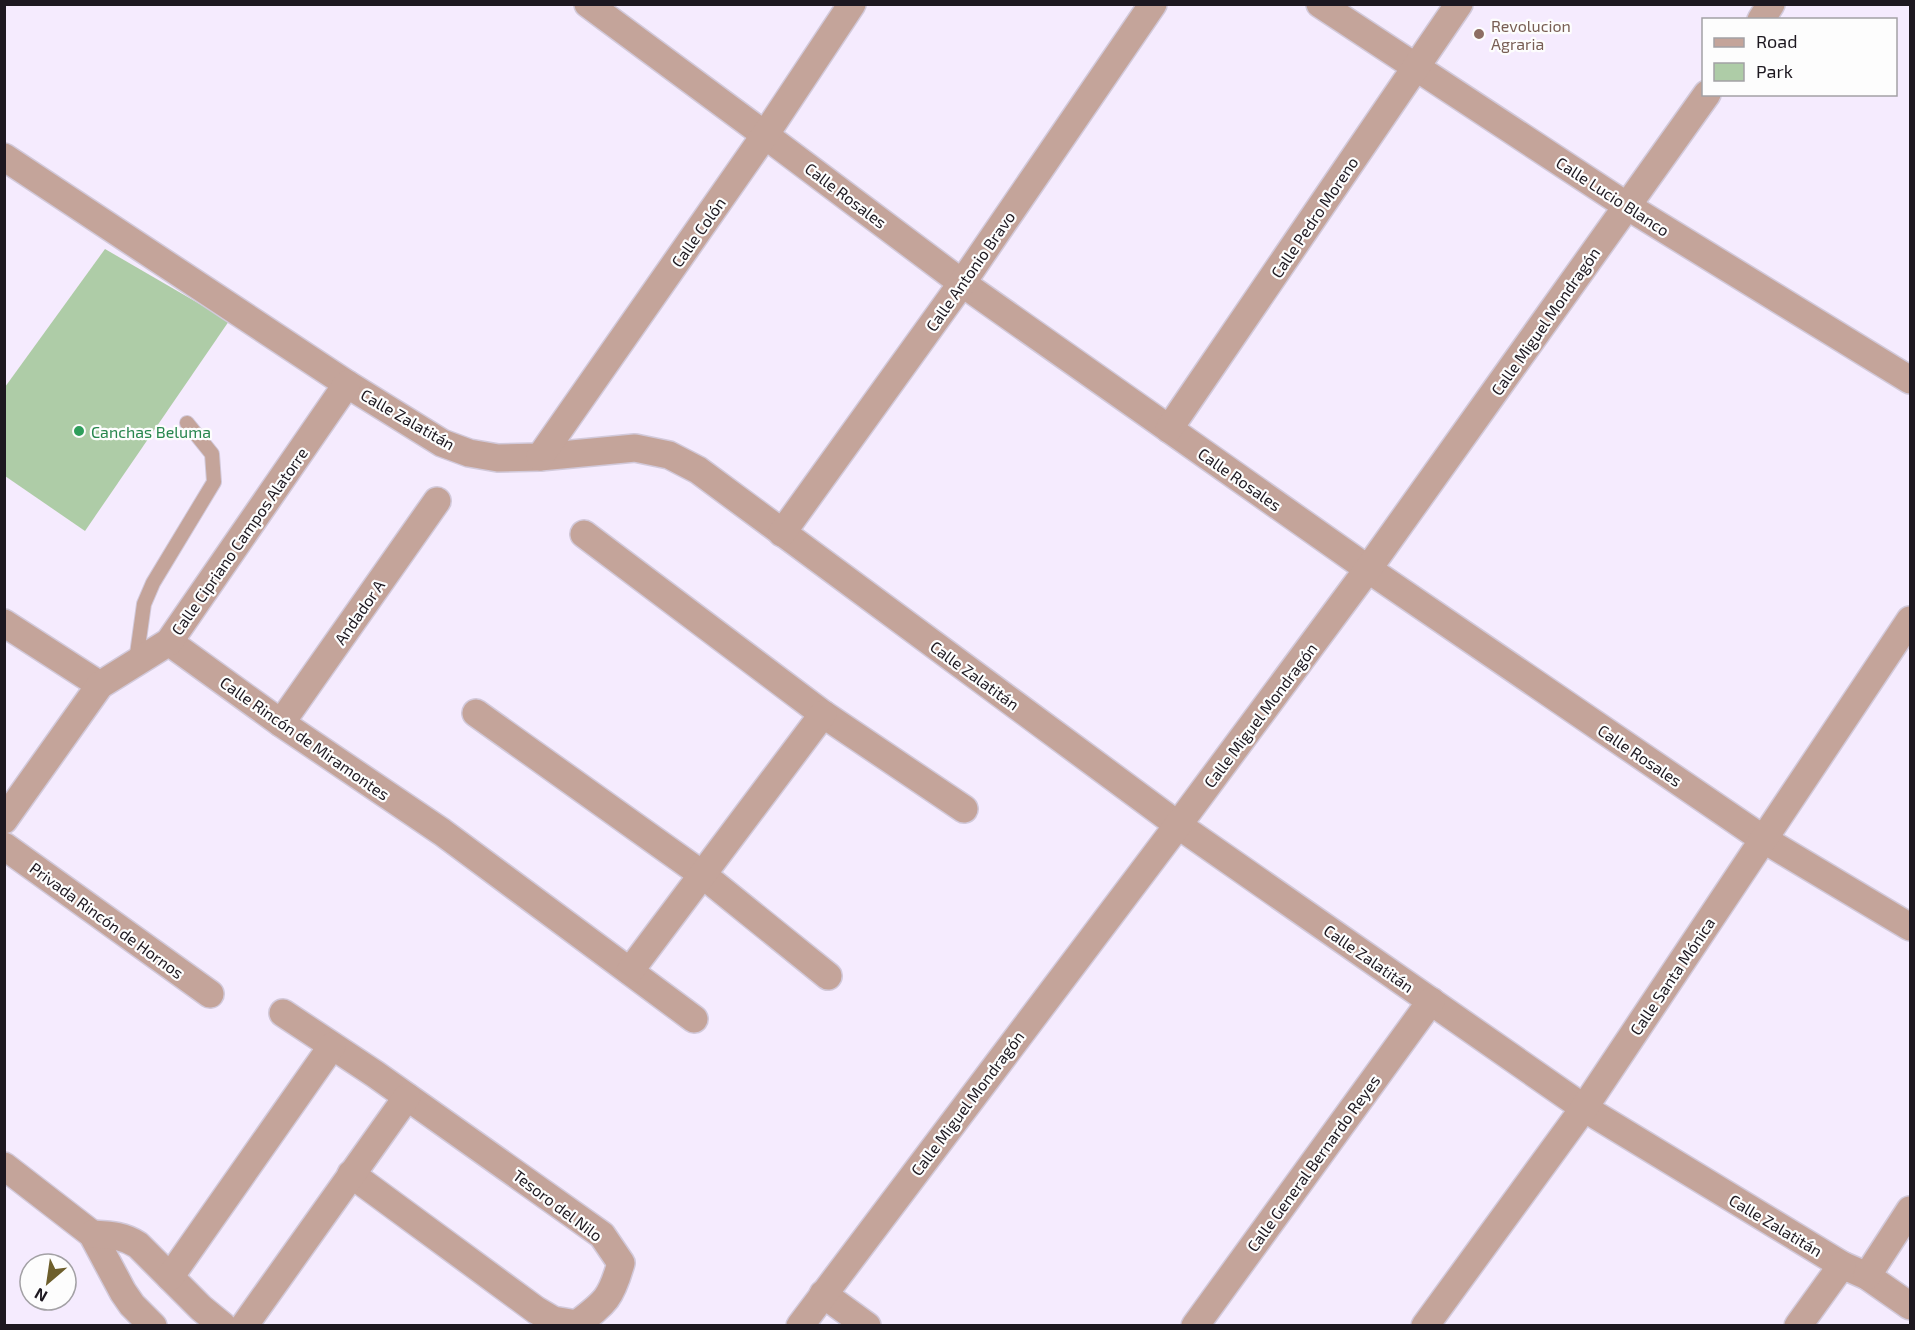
<svg xmlns="http://www.w3.org/2000/svg" width="1915" height="1330" viewBox="0 0 1915 1330" font-family="'Exo 2',sans-serif">
  <style>
    .green { fill: #aecca7 }
    .lines { fill: none; stroke-linecap: round; stroke-linejoin: round }
    .service-casing { stroke: #d2c9da; stroke-width: 16 }
    .minor-casing { stroke: #d2c9da; stroke-width: 30 }
    .service { stroke: #c4a49a; stroke-width: 14 }
    .minor { stroke: #c4a49a; stroke-width: 27 }
    .education-dot { fill: #8d6e63; stroke: #fdfdfd; stroke-width: 2 }
    .leisure-dot { fill: #2e9e5b; stroke: #fdfdfd; stroke-width: 2 }
    .labels { text-anchor: middle; dominant-baseline: central; stroke-width: 4.5; stroke-linejoin: round; paint-order: stroke }
    .education-label { font-size: 16px; fill: #785e54; stroke: #fdfdfd; text-anchor: start }
    .street-label { font-size: 16px; fill: #1d1820; stroke: #fdfdfd }
    .leisure-label { font-size: 16px; fill: #27864d; stroke: #fdfdfd; text-anchor: start }
  </style>
  <rect width="100%" height="100%" fill="#f5ebfe"/>
  <path class="green" d="M105 249 229 321 85 531 5 476V387Z"/>
  <g class="lines">
    <defs>
      <path id="service" d="M136 661 144 604 153 583 214 482 212 454 187 423"/>
      <g id="minor">
        <path d="M588 4 765 135 962 283 1368 569 1763 839 1910 927"/>
        <path d="M1320 4 1627 206 1910 380"/>
        <path d="M1761 20 1771 4"/>
        <path d="M4 157 347 384 442 443 469 453 498 458 540 457 635 448 669 455 698 470 1178 825 1584 1108 1842 1265 1867 1276 1910 1306"/>
        <path d="M1169 429 1459 4"/>
        <path d="M540 457 765 135 852 4"/>
        <path d="M782 533 962 283 1153 4"/>
        <path d="M584 534 823 714 964 809"/>
        <path d="M4 623 100 685"/>
        <path d="M169 642 281 723 442 832 694 1019"/>
        <path d="M476 713 703 875 828 976"/>
        <path d="M281 723 437 501"/>
        <path d="M4 820 100 685 169 642 347 384"/>
        <path d="M4 846 210 994"/>
        <path d="M630 971 823 714"/>
        <path d="M283 1013 375 1074 602 1235 621 1263C611 1298 606 1302 577 1324L553 1320 536 1310 351 1174"/>
        <path d="M4 1166 92 1234 123 1292 132 1305 153 1326"/>
        <path d="M92 1234C109 1235 123 1235 138 1245L201 1308 223 1326"/>
        <path d="M1867 1276 1910 1210"/>
        <path d="M170 1277 332 1046"/>
        <path d="M823 1294 867 1326"/>
        <path d="M244 1326 407 1097"/>
        <path d="M800 1326 1178 825 1368 569 1707 94"/>
        <path d="M1195 1326 1431 1001"/>
        <path d="M1425 1326 1584 1108 1910 620"/>
        <path d="M1798 1326 1842 1265"/>
      </g>
    </defs>
    <use href="#service" class="service-casing"/>
    <use href="#minor" class="minor-casing"/>
    <use href="#service" class="service"/>
    <use href="#minor" class="minor"/>
  </g>
  <circle class="education-dot" cx="1479" cy="34" r="6"/>
  <circle class="leisure-dot" cx="79" cy="431" r="6"/>
  <g class="labels">
    <g class="education-label">
      <text x="1491" y="25">Revolucion<tspan x="1491" dy="18">Agraria</tspan></text>
    </g>
    <g class="street-label">
      <text transform="translate(846 195) rotate(37)">Calle Rosales</text>
      <text transform="translate(1613 196) rotate(33)">Calle Lucio Blanco</text>
      <text transform="translate(1314 217) rotate(-56)">Calle Pedro Moreno</text>
      <text transform="translate(698 232) rotate(-55)">Calle Colón</text>
      <text transform="translate(970 271) rotate(-55)">Calle Antonio Bravo</text>
      <text transform="translate(1545 321) rotate(-55)">Calle Miguel Mondragón</text>
      <text transform="translate(408 419) rotate(30)">Calle Zalatitán</text>
      <text transform="translate(1240 479) rotate(35)">Calle Rosales</text>
      <text transform="translate(239 541) rotate(-55)">Calle Cipriano Campos Alatorre</text>
      <text transform="translate(359 612) rotate(-55)">Andador A</text>
      <text transform="translate(975 675) rotate(36)">Calle Zalatitán</text>
      <text transform="translate(1260 715) rotate(-53)">Calle Miguel Mondragón</text>
      <text transform="translate(305 738) rotate(35)">Calle Rincón de Miramontes</text>
      <text transform="translate(1640 755) rotate(34)">Calle Rosales</text>
      <text transform="translate(107 920) rotate(36)">Privada Rincón de Hornos</text>
      <text transform="translate(1369 958) rotate(35)">Calle Zalatitán</text>
      <text transform="translate(1672 976) rotate(-56)">Calle Santa Mónica</text>
      <text transform="translate(967 1103) rotate(-53)">Calle Miguel Mondragón</text>
      <text transform="translate(1313 1163) rotate(-54)">Calle General Bernardo Reyes</text>
      <text transform="translate(558 1205) rotate(37)">Tesoro del Nilo</text>
      <text transform="translate(1776 1225) rotate(31)">Calle Zalatitán</text>
    </g>
    <g class="leisure-label">
      <text x="91" y="431">Canchas Beluma</text>
    </g>
  </g>
  <rect width="1915" height="1330" fill="none" stroke="#1d1820" stroke-width="12"/>
  <rect x="1702" y="18" width="195" height="78" fill="#fdfdfd" stroke="#a3a1a5" stroke-width="1.5"/>
  <rect x="1714" y="38" width="30" height="9" fill="#c4a49a" stroke="#a3a1a5" stroke-width="1.5"/>
  <text x="1756" y="48" font-size="18" fill="#1d1820">Road</text>
  <rect x="1714" y="63" width="30" height="18" fill="#aecca7" stroke="#a3a1a5" stroke-width="1.5"/>
  <text x="1756" y="78" font-size="18" fill="#1d1820">Park</text>
  <g transform="translate(48 1282) rotate(209)"><circle r="28" fill="#fdfdfd" stroke="#a3a1a5" stroke-width="1.5"/>
  <path d="M0-4.5L10 22L0 15L-10 22Z" fill="#6d5e2b"/>
  <text y="-9" font-size="16" font-weight="bold" text-anchor="middle" fill="#1d1820">N</text>
  </g>
</svg>
